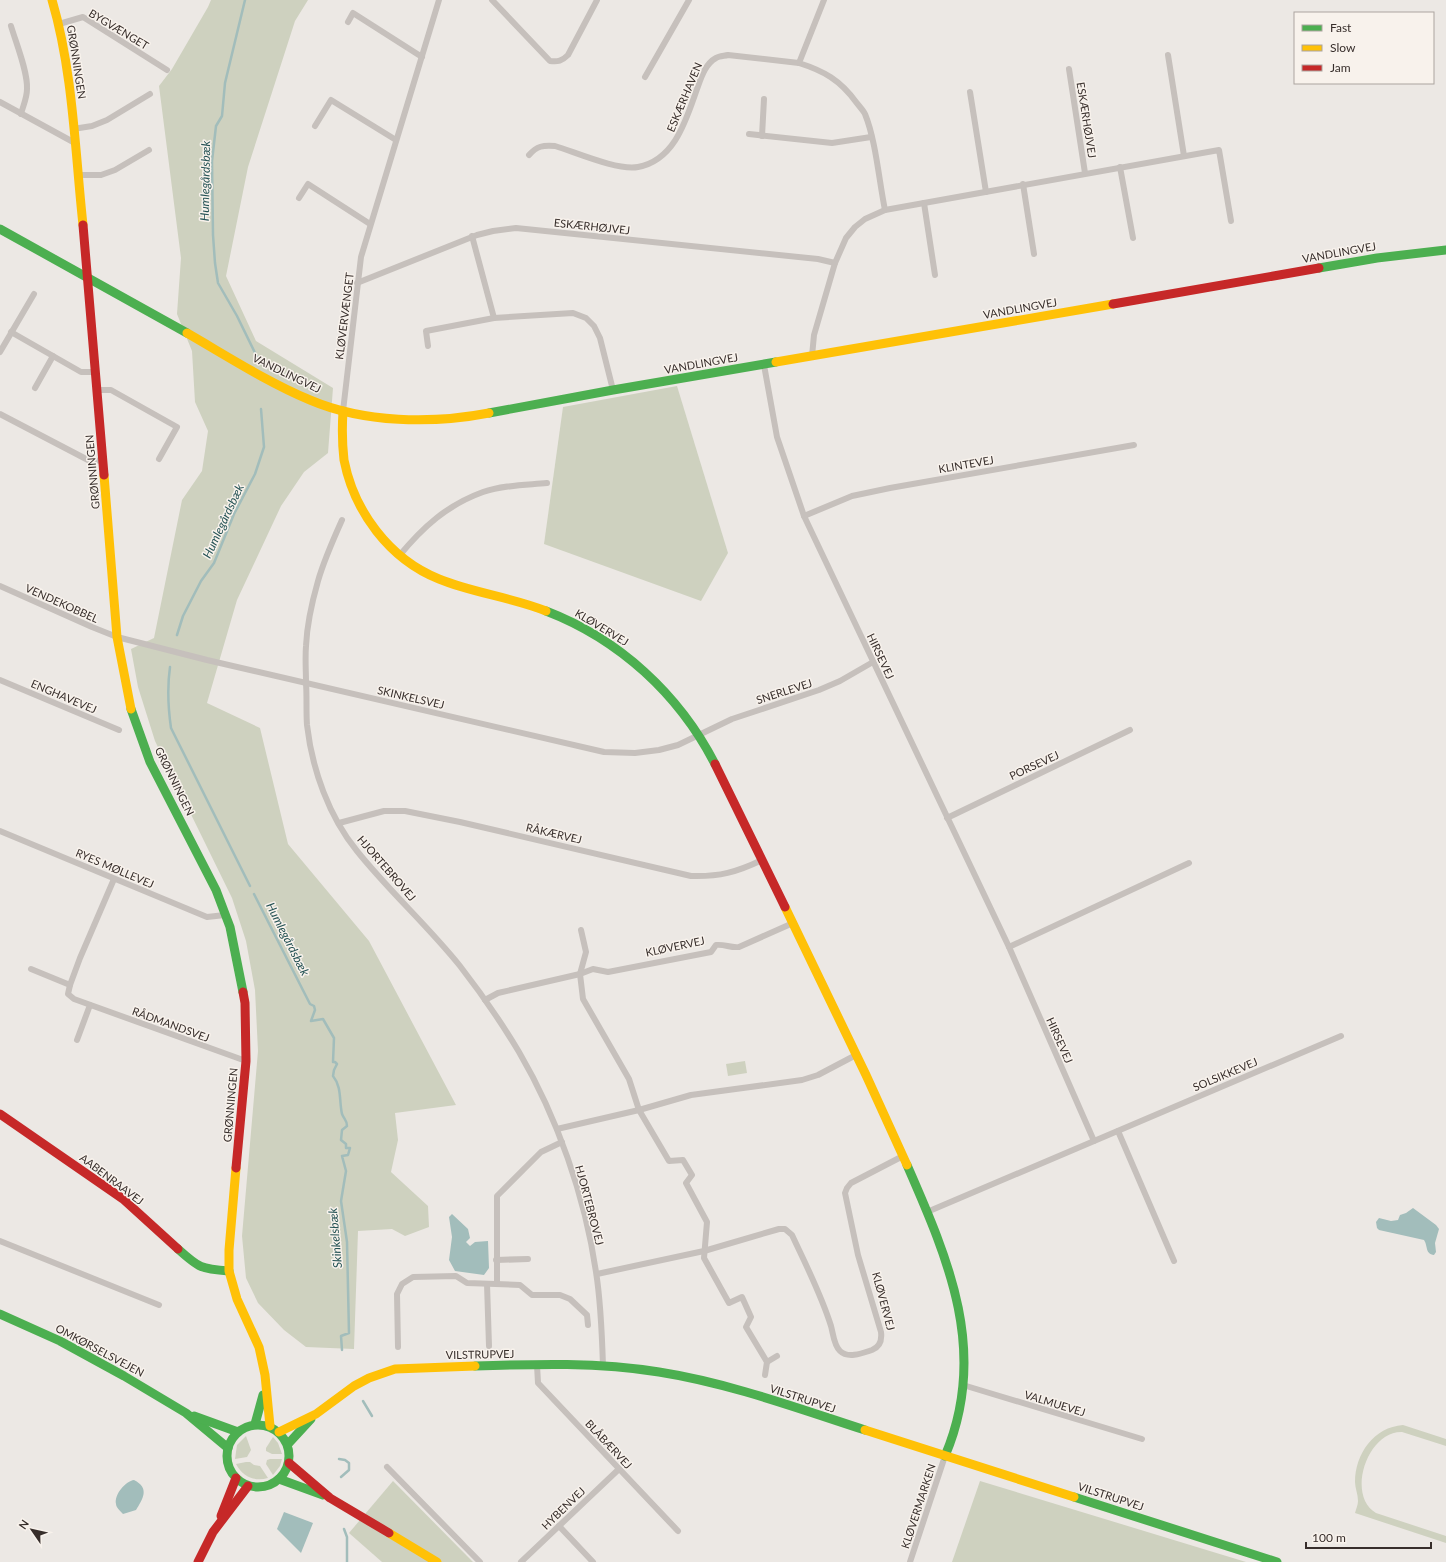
<svg xmlns="http://www.w3.org/2000/svg" width="1446" height="1562" viewBox="0 0 1446 1562" font-family="Lato,sans-serif">
  <style>
    .green { fill: #ced1bf }
    .water { fill: #a2bdbb }
    .lines { fill: none; stroke-linecap: round; stroke-linejoin: round }
    .stream { stroke: #a2bdbb; stroke-width: 2.5 }
    .street { stroke: #c6c0bc; stroke-width: 6 }
    .fast { stroke: #4caf50; stroke-width: 9 }
    .slow { stroke: #ffc107; stroke-width: 9 }
    .jam { stroke: #c62828; stroke-width: 9 }
    .labels { text-anchor: middle; dominant-baseline: central; stroke-width: 3; stroke-linejoin: round; paint-order: stroke }
    .street-label { font-size: 11px; fill: #372e2b; stroke: #f8f2ec }
    .water-label { font-size: 12px; font-style: italic; fill: #245254; stroke: #f8f2ec }
  </style>
  <rect width="100%" height="100%" fill="#ece8e4"/>
  <g class="green">
    <path d="M211 0H308L295 21 248 167 226 276 256 341 333 388 328 453 304 472 281 506 237 600 207 703 260 728 288 844 369 941 456 1105 395 1113 398 1140 391 1172 428 1206 429 1227 405 1236 392 1229 358 1231 354 1349 306 1347 284 1330 258 1303 246 1278 242 1236 258 1051 255 990 246 941 232 898 155 741 138 687 131 649 154 638 182 500 202 471 208 431 195 402 192 351 177 314 181 258 159 86 172 69 208 7Z"/>
    <path d="M677 386 728 553 701 601 544 544 563 407Z"/>
    <path d="M745 1061 747 1073 728 1076 726 1064Z"/>
    <path d="M1403 1425 1446 1439V1446L1402 1432C1367 1431 1346 1496 1376 1513L1446 1536V1543L1355 1513C1356 1509 1358 1505 1358 1501 1358 1494 1355 1488 1355 1482 1355 1454 1374 1427 1403 1425Z"/>
    <path d="M246 1436 251 1450 247 1457 235 1459 237 1445Z"/>
    <path d="M273 1437 278 1443 282 1454H272L266 1451V1448Z"/>
    <path d="M270 1459H282L280 1466 273 1475 266 1464 267 1460Z"/>
    <path d="M246 1462H250L254 1465 260 1466 268 1478C255 1482 243 1477 236 1464Z"/>
    <path d="M393 1481 473 1562H382L349 1533Z"/>
    <path d="M980 1481 1246 1562H952Z"/>
  </g>
  <g class="water">
    <path d="M1413 1208 1436 1225 1439 1229 1435 1243 1436 1252 1434 1255C1425 1254 1428 1246 1424 1240L1379 1230 1377 1228 1376 1222 1379 1218 1391 1221 1398 1220 1400 1215 1406 1213Z"/>
    <path d="M452 1214 468 1229 470 1238 466 1242 470 1246 475 1242 488 1241 489 1268 484 1275 455 1271 449 1260 452 1237 449 1217Z"/>
    <path d="M134 1480C150 1488 143 1499 136 1510L123 1514C120 1511 116 1507 116 1504 114 1494 126 1481 134 1480Z"/>
    <path d="M284 1512 313 1523 301 1553 277 1529Z"/>
  </g>
  <g class="lines">
    <g class="stream">
      <path d="M245 0 225 83 222 116 216 126 212 161 213 235 215 263 218 283 237 316 257 357"/>
      <path d="M177 635 183 616 201 581 214 563 234 514 255 474 264 447 261 409"/>
      <path d="M170 667C167 688 168 707 171 728L250 886"/>
      <path d="M254 894 310 1004 314 1006 315 1010 311 1021 323 1019 334 1038 333 1062H335L337 1064 334 1070 333 1076C342 1087 339 1101 342 1114 344 1119 347 1120 347 1126L342 1130 341 1140 346 1144V1148H350L348 1155 342 1156 346 1171 341 1201 347 1242 349 1333 341 1336 342 1350"/>
      <path d="M363 1401 372 1416"/>
      <path d="M339 1459 345 1460 349 1463V1470L341 1477"/>
      <path d="M344 1529 347 1537V1562"/>
    </g>
    <g class="street">
      <path d="M492 0 550 61C558 62 562 61 568 55L597 0"/>
      <path d="M824 0 799 63C824 71 840 80 856 102 859 106 863 110 865 114 876 141 879 181 885 210"/>
      <path d="M348 22 353 13 422 57"/>
      <path d="M59 24 83 17 167 70"/>
      <path d="M11 26C16 43 28 72 27 89 27 98 23 106 21 114"/>
      <path d="M1168 55 1184 156"/>
      <path d="M1069 69 1085 173"/>
      <path d="M645 77 689 0"/>
      <path d="M970 92 986 192"/>
      <path d="M0 102 75 143"/>
      <path d="M315 126 331 100 396 140"/>
      <path d="M73 129 92 126 107 120 150 94"/>
      <path d="M749 134 832 143 871 137"/>
      <path d="M762 136 764 99"/>
      <path d="M529 155C537 146 543 145 555 146 575 152 618 171 638 167 675 160 686 120 697 89 701 78 705 64 716 58 719 56 724 56 728 55L799 63"/>
      <path d="M1120 167 1133 238"/>
      <path d="M78 175H101L115 170 149 150"/>
      <path d="M1023 184 1034 254"/>
      <path d="M299 198 308 184 370 224"/>
      <path d="M924 203 935 275"/>
      <path d="M472 236 494 318"/>
      <path d="M357 283 477 235 493 231 516 228 818 259 835 263"/>
      <path d="M11 332 81 372H95"/>
      <path d="M428 346 426 331 494 318 573 313 586 318 594 326 600 338 613 390"/>
      <path d="M0 352 34 294"/>
      <path d="M812 356 814 335 835 263 846 238 855 227 865 219 885 210 1219 150 1231 221"/>
      <path d="M764 365 777 437 804 516 1009 947 1094 1141"/>
      <path d="M35 388 53 356"/>
      <path d="M98 390H111L177 427 159 459"/>
      <path d="M343 411 361 257 439 0"/>
      <path d="M0 414 88 460 104 461"/>
      <path d="M804 516 852 496 890 488 1134 445"/>
      <path d="M342 520C333 540 324 560 318 581 312 602 307 624 306 646 305 658 306 671 306 683 307 697 306 712 307 725 312 769 329 817 357 851 389 891 428 926 460 966 481 993 501 1022 519 1052 557 1117 585 1196 596 1272 601 1303 602 1334 603 1366"/>
      <path d="M399 556C423 527 447 505 483 492 503 485 526 485 547 483"/>
      <path d="M0 586 92 627 117 637 207 660 604 752 635 753 659 750 678 745 732 719 819 690 840 681 873 662"/>
      <path d="M0 680 119 730"/>
      <path d="M947 818 1130 730"/>
      <path d="M339 823 384 811H405L460 822 691 876C719 877 737 872 762 860"/>
      <path d="M0 831 207 917 225 915"/>
      <path d="M114 879 80 958 70 985 68 994 74 999 246 1061"/>
      <path d="M581 930 586 952 580 974 583 999 629 1079 639 1110 669 1161 683 1160 692 1175 686 1183 707 1222 704 1258 729 1303 742 1297 751 1317 746 1327 767 1362 765 1375"/>
      <path d="M1009 947 1189 863"/>
      <path d="M31 969 70 985"/>
      <path d="M485 1000 498 993 580 974 593 969 608 972 711 952 716 945C725 944 730 948 739 947L793 923"/>
      <path d="M77 1040 90 1005"/>
      <path d="M557 1129 639 1110 691 1095 802 1080 818 1075 856 1055"/>
      <path d="M1118 1131 1174 1261"/>
      <path d="M927 1212 1341 1036"/>
      <path d="M0 1241 159 1305"/>
      <path d="M496 1260 528 1259"/>
      <path d="M597 1274 704 1251 779 1229H785L792 1235C806 1265 821 1294 831 1326 833 1333 834 1346 840 1351 848 1359 863 1353 872 1350 880 1347 882 1340 881 1332L858 1255 845 1193 847 1188 851 1183 903 1156"/>
      <path d="M487 1284 489 1346"/>
      <path d="M497 1284V1196L541 1152 562 1142"/>
      <path d="M398 1347 397 1294 402 1284 413 1277 456 1276 467 1283 520 1285 532 1295H560L570 1299 587 1315 588 1325"/>
      <path d="M767 1362 777 1356"/>
      <path d="M537 1365 538 1383 678 1531"/>
      <path d="M963 1385 1142 1439"/>
      <path d="M387 1467 480 1562"/>
      <path d="M559 1526 593 1562"/>
      <path d="M521 1562 619 1469"/>
      <path d="M910 1562 945 1456"/>
    </g>
    <g class="fast">
      <path d="M0 229 187 333"/>
      <path d="M1319 268 1377 258 1446 250"/>
      <path d="M489 413 613 390 776 362"/>
      <path d="M546 611C619 639 679 694 715 764"/>
      <path d="M131 709 150 762 216 890 230 927 243 992"/>
      <path d="M907 1165C949 1261 989 1353 945 1456"/>
      <path d="M178 1249C199 1268 201 1269 229 1271"/>
      <path d="M0 1314 60 1341 124 1376 186 1413 228 1448"/>
      <path d="M475 1366C536 1364 598 1362 659 1372 729 1383 797 1408 865 1430"/>
      <path d="M194 1416 238 1432"/>
      <path d="M255 1424 263 1395"/>
      <circle cx="258" cy="1456" r="31"/>
      <path d="M288 1444 311 1419"/>
      <path d="M279 1479 323 1495"/>
      <path d="M1074 1497 1277 1562"/>
    </g>
    <g class="slow">
      <path d="M52 0C73 71 75 151 83 225"/>
      <path d="M187 333C227 356 267 382 310 400 364 423 432 424 489 413"/>
      <path d="M776 362 1113 304"/>
      <path d="M343 411C342 427 342 443 344 460 354 511 389 559 439 579 473 593 511 597 546 611"/>
      <path d="M104 475 117 637 131 709"/>
      <path d="M785 907 866 1075 907 1165"/>
      <path d="M236 1168 229 1250V1271L237 1299 259 1347 265 1375 270 1426"/>
      <path d="M865 1430 1074 1497"/>
      <path d="M279 1432 316 1414 354 1386 369 1378 395 1369 475 1366"/>
      <path d="M389 1533 437 1562"/>
    </g>
    <g class="jam">
      <path d="M83 225 104 475"/>
      <path d="M1113 304 1319 268"/>
      <path d="M715 764 785 907"/>
      <path d="M0 1114 123 1199 178 1249"/>
      <path d="M236 1168 246 1061 245 1003 243 992"/>
      <path d="M289 1463 330 1498 389 1533"/>
      <path d="M221 1516 236 1478"/>
      <path d="M198 1562 213 1532 248 1486"/>
    </g>
  </g>
  <g class="labels">
    <g class="street-label">
      <text transform="translate(119 29) rotate(31)">BYGVÆNGET</text>
      <text transform="translate(77 62) rotate(81)">GRØNNINGEN</text>
      <text transform="translate(684 97) rotate(-67)">ESKÆRHAVEN</text>
      <text transform="translate(1087 120) rotate(81)">ESKÆRHØJVEJ</text>
      <text transform="translate(592 226) rotate(6)">ESKÆRHØJVEJ</text>
      <text transform="translate(1339 252) rotate(-10)">VANDLINGVEJ</text>
      <text transform="translate(1020 308) rotate(-10)">VANDLINGVEJ</text>
      <text transform="translate(344 316) rotate(-83)">KLØVERVÆNGET</text>
      <text transform="translate(701 363) rotate(-10)">VANDLINGVEJ</text>
      <text transform="translate(287 373) rotate(26)">VANDLINGVEJ</text>
      <text transform="translate(966 464) rotate(-10)">KLINTEVEJ</text>
      <text transform="translate(92 472) rotate(-95)">GRØNNINGEN</text>
      <text transform="translate(62 603) rotate(24)">VENDEKOBBEL</text>
      <text transform="translate(602 627) rotate(31)">KLØVERVEJ</text>
      <text transform="translate(881 656) rotate(65)">HIRSEVEJ</text>
      <text transform="translate(784 691) rotate(-18)">SNERLEVEJ</text>
      <text transform="translate(64 696) rotate(23)">ENGHAVEVEJ</text>
      <text transform="translate(411 697) rotate(13)">SKINKELSVEJ</text>
      <text transform="translate(1034 765) rotate(-25)">PORSEVEJ</text>
      <text transform="translate(175 781) rotate(64)">GRØNNINGEN</text>
      <text transform="translate(554 833) rotate(13)">RÅKÆRVEJ</text>
      <text transform="translate(115 868) rotate(23)">RYES MØLLEVEJ</text>
      <text transform="translate(387 868) rotate(49)">HJORTEBROVEJ</text>
      <text transform="translate(675 946) rotate(-12)">KLØVERVEJ</text>
      <text transform="translate(171 1024) rotate(20)">RÅDMANDSVEJ</text>
      <text transform="translate(1060 1040) rotate(66)">HIRSEVEJ</text>
      <text transform="translate(1225 1074) rotate(-23)">SOLSIKKEVEJ</text>
      <text transform="translate(230 1105) rotate(-85)">GRØNNINGEN</text>
      <text transform="translate(112 1179) rotate(37)">AABENRAAVEJ</text>
      <text transform="translate(590 1205) rotate(75)">HJORTEBROVEJ</text>
      <text transform="translate(884 1301) rotate(75)">KLØVERVEJ</text>
      <text transform="translate(100 1350) rotate(28)">OMKØRSELSVEJEN</text>
      <text transform="translate(480 1354) rotate(-1)">VILSTRUPVEJ</text>
      <text transform="translate(803 1398) rotate(18)">VILSTRUPVEJ</text>
      <text transform="translate(1055 1403) rotate(17)">VALMUEVEJ</text>
      <text transform="translate(609 1444) rotate(47)">BLÅBÆRVEJ</text>
      <text transform="translate(1111 1496) rotate(18)">VILSTRUPVEJ</text>
      <text transform="translate(918 1506) rotate(-72)">KLØVERMARKEN</text>
      <text transform="translate(563 1508) rotate(-44)">HYBENVEJ</text>
    </g>
    <g class="water-label">
      <text transform="translate(205 181) rotate(-89)">Humlegårdsbæk</text>
      <text transform="translate(223 521) rotate(-65)">Humlegårdsbæk</text>
      <text transform="translate(288 939) rotate(63)">Humlegårdsbæk</text>
      <text transform="translate(335 1238) rotate(-95)">Skinkelsbæk</text>
    </g>
  </g>
  <rect x="1294" y="12" width="140" height="72" fill="#f8f2ec" stroke="#aba49f"/>
  <rect x="1302" y="25" width="20" height="6" fill="#4caf50" stroke="#aba49f"/>
  <text x="1330" y="32" font-size="12" fill="#372e2b">Fast</text>
  <rect x="1302" y="45" width="20" height="6" fill="#ffc107" stroke="#aba49f"/>
  <text x="1330" y="52" font-size="12" fill="#372e2b">Slow</text>
  <rect x="1302" y="65" width="20" height="6" fill="#c62828" stroke="#aba49f"/>
  <text x="1330" y="72" font-size="12" fill="#372e2b">Jam</text>
  <g transform="translate(32 1530) rotate(304)" stroke="#f8f2ec" stroke-width="3" paint-order="stroke">
  <path d="M0-3L7 15L0 10L-7 15Z" fill="#372e2b"/>
  <text y="-6" font-size="11" font-weight="bold" text-anchor="middle" fill="#372e2b">N</text>
  </g>
  <path d="M1306 1542v6h125v-6" fill="none" stroke="#372e2b" stroke-width="2"/>
  <text x="1312" y="1542" font-size="12" fill="#372e2b" stroke="#f8f2ec" stroke-width="3" paint-order="stroke">100 m</text>
</svg>
